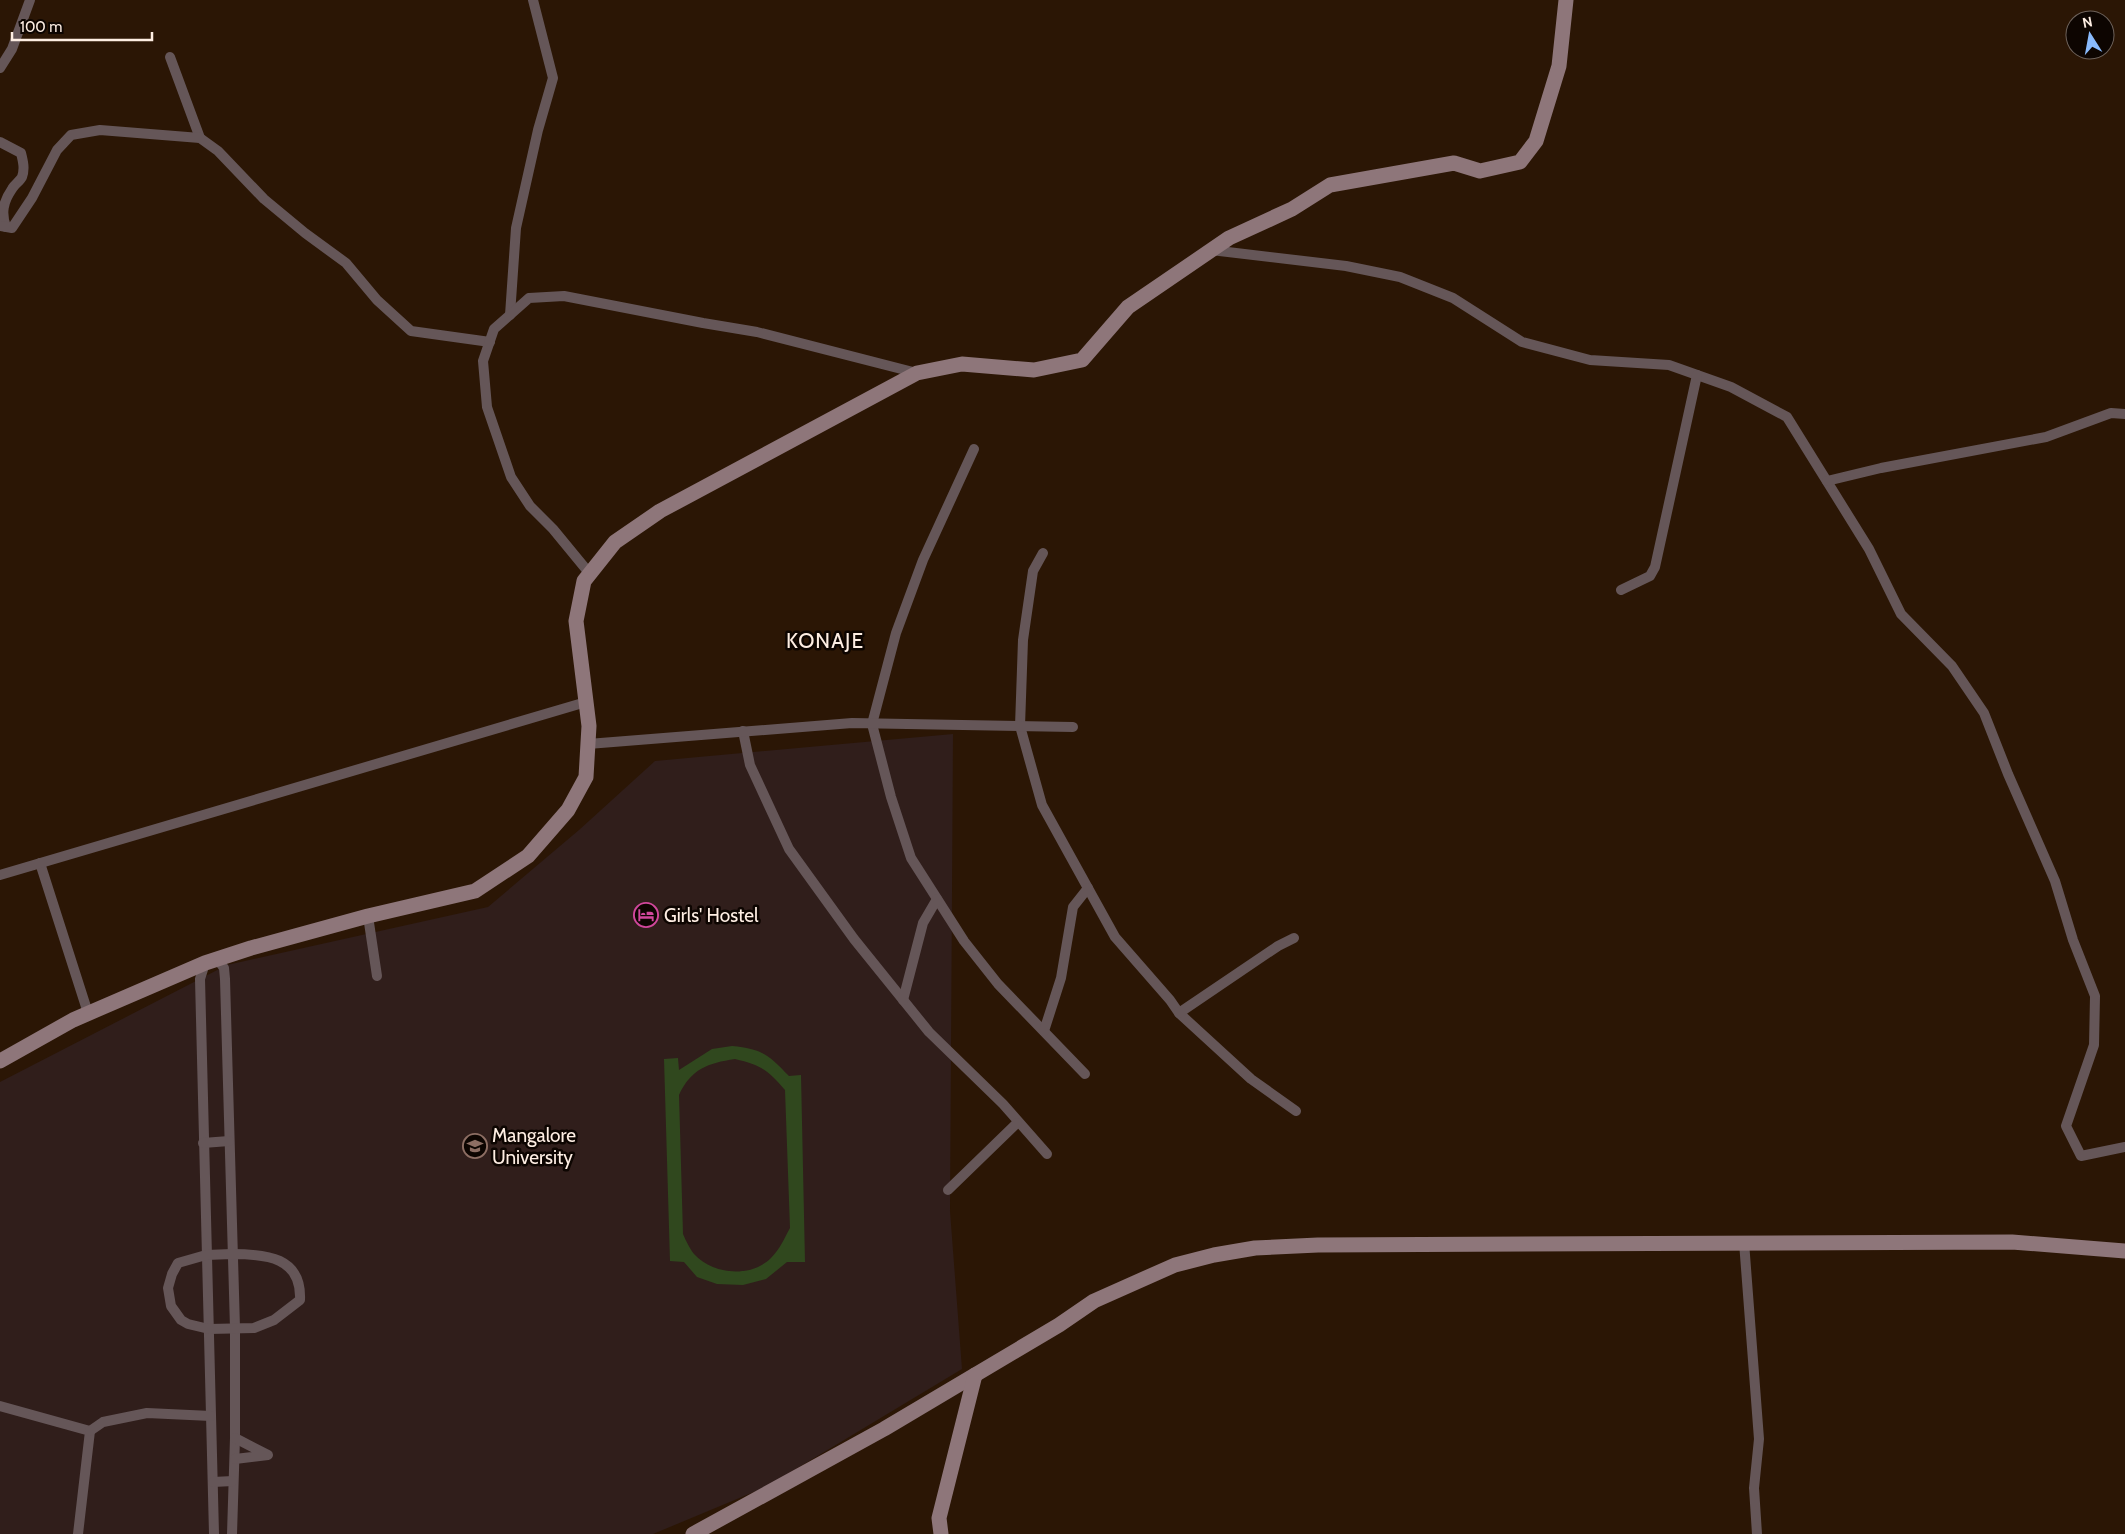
<svg xmlns="http://www.w3.org/2000/svg" width="2125" height="1534" viewBox="0 0 2125 1534" font-family="Cabin,sans-serif">
  <style>
    .education { fill: #301e1b }
    .green { fill: #30481e; fill-rule: evenodd }
    .lines { fill: none; stroke-linecap: round; stroke-linejoin: round }
    .street { stroke: #655658; stroke-width: 10 }
    .secondary { stroke: #8e767a; stroke-width: 15 }
    .labels { text-anchor: middle; dominant-baseline: central; stroke-width: 5; stroke-linejoin: round; paint-order: stroke }
    .poi-label { font-size: 19px; fill: #feeee3; stroke: #0d0501; text-anchor: start }
    .quarter-label { font-size: 21px; letter-spacing: 1px; fill: #feeee3; stroke: #0d0501 }
  </style>
  <rect width="100%" height="100%" fill="#2b1605"/>
  <path class="education" d="M953 734 950 1211 962 1369 766 1487 653 1534H0V1082L227 965 488 907 579 830 655 761Z"/>
  <path class="green" d="M732 1046C762 1049 768 1054 789 1076L801 1075 805 1262H787L766 1279 743 1285 717 1284 697 1277 684 1262 670 1261 664 1059 678 1058 679 1070 712 1049ZM735 1059C761 1065 768 1070 785 1090L790 1228C784 1239 780 1249 771 1258 751 1278 713 1275 694 1254 690 1249 686 1241 683 1234L679 1095C691 1069 708 1063 735 1059Z"/>
  <g class="lines">
    <g class="street">
      <path d="M170 57 200 138"/>
      <path d="M0 68 12 49 30 0"/>
      <path d="M0 142 21 153C23 161 25 169 22 177 20 181 14 185 12 189 3 202 1 213 6 227"/>
      <path d="M0 226 12 228 32 198 57 150 71 135 100 130 200 138 218 151 264 199 305 233 346 263 377 300 411 331 490 342"/>
      <path d="M1211 250 1346 266 1400 277 1453 298 1522 342 1590 360 1669 365 1731 387 1787 417 1869 549 1901 614 1952 666 1984 713 2008 774 2055 881 2073 940 2095 996 2094 1045 2066 1126 2081 1156 2125 1147"/>
      <path d="M510 315 516 228 538 130 553 78 533 0"/>
      <path d="M974 449 923 560 896 633 872 724 891 797 911 858 964 941 998 984 1085 1074"/>
      <path d="M1827 481 1881 468 2046 437 2111 413 2125 414"/>
      <path d="M1043 553 1033 571 1023 640 1020 726 1042 805 1115 937 1170 1000 1179 1013 1251 1079 1296 1111"/>
      <path d="M590 574 553 529 530 506 511 477 487 407 483 361 494 329 529 298 564 296 703 323 757 332 917 373"/>
      <path d="M1621 590 1650 576 1655 567 1697 375"/>
      <path d="M743 731 750 765 789 849 854 939 929 1032 1003 1104 1047 1154"/>
      <path d="M588 744 852 723 1073 727"/>
      <path d="M40 863 88 1013"/>
      <path d="M0 875 586 702"/>
      <path d="M368 916 377 976"/>
      <path d="M217 959 224 968 225 979 235 1328V1438L232 1534"/>
      <path d="M205 963 200 979 214 1534"/>
      <path d="M903 1000 923 923 937 899"/>
      <path d="M1179 1013 1278 946 1294 938"/>
      <path d="M1044 1031 1061 978 1073 907 1088 888"/>
      <path d="M203 1143 229 1141"/>
      <path d="M948 1190 1017 1123"/>
      <path d="M1744 1242 1759 1439 1754 1488 1757 1534"/>
      <path d="M232 1254C266 1254 302 1257 300 1300L274 1320 254 1328 209 1329 188 1324 181 1320 171 1306 168 1288 172 1274 178 1263 206 1255Z"/>
      <path d="M0 1406 90 1431 78 1534"/>
      <path d="M90 1431 103 1422 147 1413 211 1416"/>
      <path d="M235 1459 268 1455 235 1438"/>
      <path d="M213 1482 233 1481"/>
    </g>
    <g class="secondary">
      <path d="M0 1061 73 1020 205 963 251 948 368 916 475 891 528 856 568 810 586 777 589 726 576 621 584 581 615 542 660 511 917 373 962 364 1034 370 1082 360 1128 307 1229 238 1292 209 1330 185 1454 163 1480 171 1520 162 1536 141 1559 66 1566 0"/>
      <path d="M693 1534 884 1429 1059 1325 1094 1301 1175 1265 1214 1255 1255 1248 1318 1245 2012 1242 2125 1251"/>
      <path d="M941 1534 939 1518 975 1375"/>
    </g>
  </g>
  <defs>
    <symbol id="hotel-ring" viewBox="-11 -11 22 22"><circle r="9.5" fill="#0d0501" stroke="#d1479c" stroke-width="1.5"/><path d="M-6-4.5h1.5V1H6V5H4.5V3h-9V5H-6ZM-4 0a1.8 1.8 0 1 1 3.6 0ZM.5 0V-2.5h3Q6-2.5 6 0Z" fill="#d1479c"/></symbol>
    <symbol id="university-ring" viewBox="-11 -11 22 22"><circle r="9.5" fill="#0d0501" stroke="#8d6e63" stroke-width="1.5"/><path d="M0-5L7-2L0 1L-7-2ZM-4 1L0 2.5L4 1V4Q0 6-4 4Z" fill="#8d6e63"/></symbol>
  </defs>
  <g fill-rule="evenodd">
    <use href="#hotel-ring" x="632" y="901" width="28" height="28"/>
    <use href="#university-ring" x="461" y="1132" width="28" height="28"/>
  </g>
  <g class="labels">
    <g class="poi-label">
      <text x="664" y="915">Girls' Hostel</text>
      <text x="492" y="1135">Mangalore<tspan x="492" dy="22">University</tspan></text>
    </g>
    <g class="quarter-label">
      <text x="825" y="640">KONAJE</text>
    </g>
  </g>
  <g transform="translate(2090 35) rotate(349)"><circle r="24" fill="#0d0501" stroke="#6d625b"/>
  <path d="M0-4L9 19L0 12L-9 19Z" fill="#89bafc"/>
  <text y="-8" font-size="14" font-weight="bold" text-anchor="middle" fill="#feeee3">N</text>
  </g>
  <path d="M12 32v8h140v-8" fill="none" stroke="#feeee3" stroke-width="2.5"/>
  <text x="20" y="32" font-size="15" fill="#feeee3" stroke="#0d0501" stroke-width="4" paint-order="stroke">100 m</text>
</svg>
